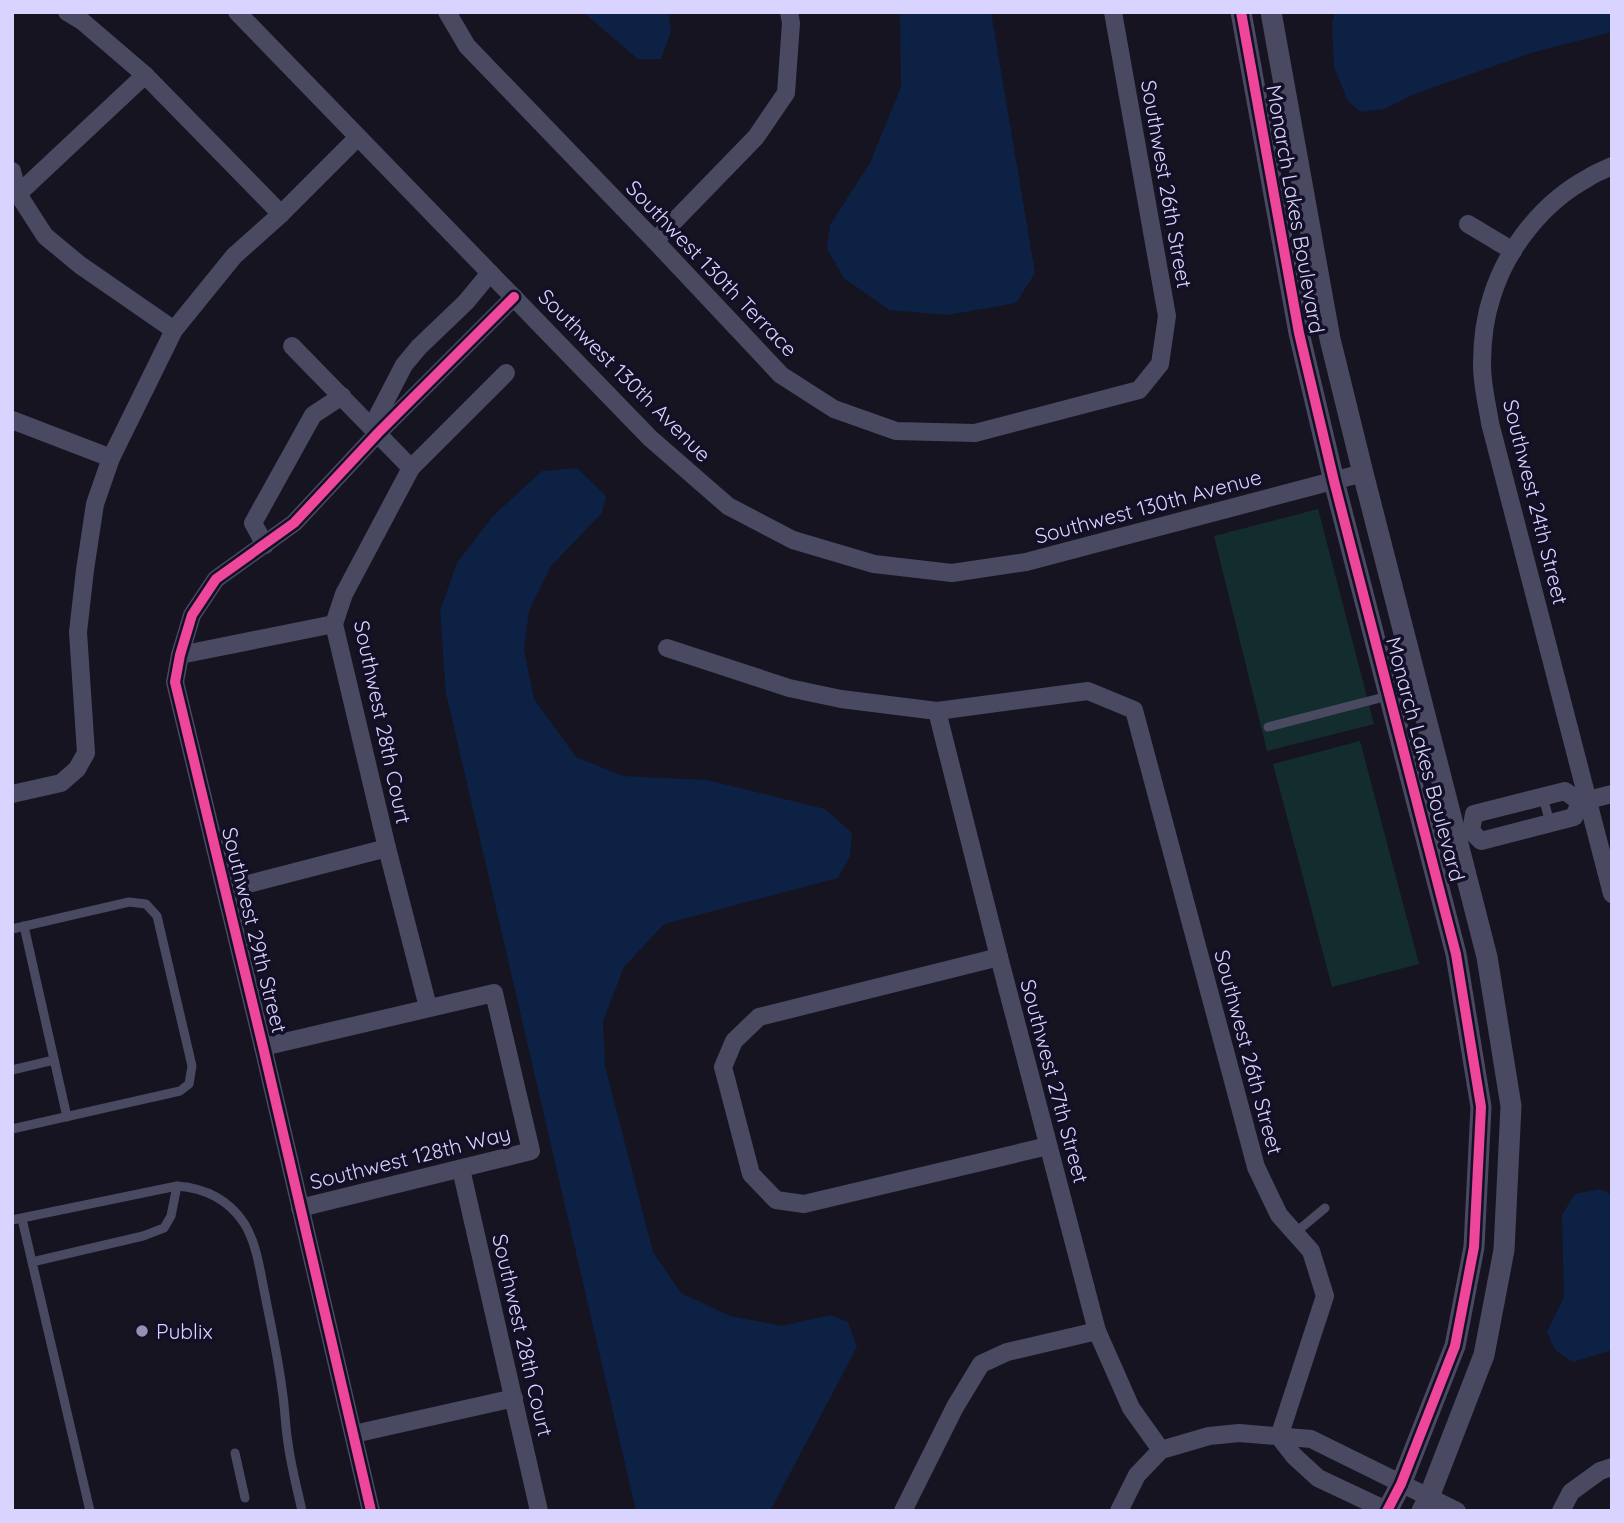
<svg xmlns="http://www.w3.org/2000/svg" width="1624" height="1523" viewBox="0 0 1624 1523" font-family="Quicksand,sans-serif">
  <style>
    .green { fill: #132c2d }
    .water { fill: #0d2144 }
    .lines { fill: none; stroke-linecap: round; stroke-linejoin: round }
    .service { stroke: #4a4962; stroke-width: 9 }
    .minor { stroke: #4a4962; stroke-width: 18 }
    .tertiary { stroke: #4a4962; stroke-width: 21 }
    .cycleway-casing { stroke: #130f26; stroke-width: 15 }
    .cycleway { stroke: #ed469a; stroke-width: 10 }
    .poi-dot { fill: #9591b1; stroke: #130f26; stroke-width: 2.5 }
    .labels { text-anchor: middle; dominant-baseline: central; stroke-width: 7; stroke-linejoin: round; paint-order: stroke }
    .street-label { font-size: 21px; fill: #d9d4ff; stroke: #130f26 }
    .poi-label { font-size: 21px; fill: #d9d4ff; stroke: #130f26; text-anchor: start }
  </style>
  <rect width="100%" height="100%" fill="#161421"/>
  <g class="green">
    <path d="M1318 509 1374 724 1267 751 1214 536Z"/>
    <path d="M1360 741 1419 964 1332 987 1273 764Z"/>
  </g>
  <g class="water">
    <path d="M583 12H668L671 31 661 59H638Z"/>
    <path d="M900 12H991L1035 273 1016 303 947 315 889 310 844 278 827 249 830 225 870 163 901 87Z"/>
    <path d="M1335 12H1612V32L1531 53 1414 94 1385 109 1361 112 1348 101 1334 67 1332 23Z"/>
    <path d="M577 468 606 496 602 513 551 566 529 611 524 650 534 699 576 757 623 776 707 780 825 809 852 833 850 856 838 878 664 924 624 967 603 1021 605 1066 653 1252 681 1293 730 1316 782 1326 830 1315 848 1322 857 1347 770 1511H636L446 693 440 611 457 563 493 516 542 471Z"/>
    <path d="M1600 1189 1612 1195V1350L1573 1362 1555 1350 1547 1332 1564 1297 1562 1215 1575 1194Z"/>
  </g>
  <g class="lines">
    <g class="service">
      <path d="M1268 727 1388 696"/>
      <path d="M1543 797 1550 823"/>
      <path d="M1427 843 1455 836"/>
      <path d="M24 926 67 1117"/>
      <path d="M12 929 129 902 146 904 157 916 192 1066 189 1084 180 1091 12 1129"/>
      <path d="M12 1070 54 1060"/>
      <path d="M22 1219 90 1511"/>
      <path d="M12 1220 177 1186C204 1188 228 1199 244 1223 257 1244 260 1271 265 1295 271 1326 278 1357 282 1389 285 1407 285 1425 288 1443 291 1466 297 1488 302 1511"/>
      <path d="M1295 1233 1325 1208"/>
      <path d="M32 1262 143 1236 164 1228 171 1216 177 1186"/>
      <path d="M235 1453 245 1498"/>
    </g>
    <g class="minor">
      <path d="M67 12 82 21 145 75 281 214"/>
      <path d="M237 12 650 438 728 506 793 540 874 564 952 573 1026 562 1363 473"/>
      <path d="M447 12 467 46 655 241 781 375 834 409 896 431 975 433 1139 390 1160 364 1167 316 1113 12"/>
      <path d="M1612 166C1604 170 1595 173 1588 178 1543 202 1507 248 1492 296 1485 317 1482 343 1482 365 1482 384 1487 404 1490 423L1612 894"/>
      <path d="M12 171 18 194 45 236 80 265 174 330"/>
      <path d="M18 194 145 75"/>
      <path d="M1468 224 1513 251"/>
      <path d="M655 241 756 137 786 93 791 23 789 12"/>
      <path d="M292 346 411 468"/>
      <path d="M12 420 111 458"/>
      <path d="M378 433 377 417 404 365 419 347 466 302 490 273"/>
      <path d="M265 545 253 523 313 415 342 396"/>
      <path d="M667 648 789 688 841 699 937 711 1088 691 1134 710 1256 1167 1279 1215 1311 1251 1325 1296 1279 1437"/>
      <path d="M180 655 334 624"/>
      <path d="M937 711 999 957 1097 1331 1131 1408 1161 1450"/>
      <path d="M1565 791 1580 802 1574 817 1481 841 1471 831 1474 814Z"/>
      <path d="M12 794 61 783 77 769 86 753 78 632 85 570 95 504 111 458 174 330 234 256 281 214 358 137"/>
      <path d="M1580 802 1612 794"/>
      <path d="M225 890 387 848"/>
      <path d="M999 957 759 1017 734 1041 723 1067 751 1174 776 1200 804 1204 1048 1146"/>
      <path d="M428 1007 387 848 334 624 344 594 411 468 506 373"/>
      <path d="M263 1047 494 993 531 1151 300 1208"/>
      <path d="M461 1169 539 1511"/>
      <path d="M354 1434 514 1398"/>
      <path d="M1279 1437 1294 1456 1318 1478 1388 1511"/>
      <path d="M371 1511 263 1047 175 682 180 655 192 615 216 579 294 523 378 433 514 297"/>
      <path d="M903 1511 955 1407 981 1364 1007 1352 1097 1331"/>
      <path d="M1119 1511 1137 1475 1161 1450 1209 1436 1239 1433 1311 1439 1457 1511"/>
      <path d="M1561 1511 1571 1492 1600 1471 1612 1467"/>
    </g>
    <g class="tertiary">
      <path d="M1241 12 1299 333 1334 481 1456 954 1481 1107 1474 1247 1455 1346 1401 1484 1387 1511"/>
      <path d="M1271 12 1330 339 1363 473 1487 957 1511 1106 1504 1250 1484 1355 1429 1497 1422 1511"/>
    </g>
    <defs>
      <g id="cycleway">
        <path d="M1241 12 1299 333 1334 481 1456 954 1481 1107 1474 1247 1455 1346 1401 1484 1387 1511"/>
        <path d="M371 1511 263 1047 175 682 180 655 192 615 216 579 294 523 378 433 514 297"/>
      </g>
    </defs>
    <use href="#cycleway" class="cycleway-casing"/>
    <use href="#cycleway" class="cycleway"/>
  </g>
  <circle class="poi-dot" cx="142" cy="1331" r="7"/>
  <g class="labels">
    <g class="street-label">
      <text transform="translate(1167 184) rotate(80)">Southwest 26th Street</text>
      <text transform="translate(1296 209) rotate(80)">Monarch Lakes Boulevard</text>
      <text transform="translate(712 268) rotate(46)">Southwest 130th Terrace</text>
      <text transform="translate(625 375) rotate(45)">Southwest 130th Avenue</text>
      <text transform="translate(1536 502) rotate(76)">Southwest 24th Street</text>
      <text transform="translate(1148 506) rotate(-15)">Southwest 130th Avenue</text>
      <text transform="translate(383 722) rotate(78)">Southwest 28th Court</text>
      <text transform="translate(1426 759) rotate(75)">Monarch Lakes Boulevard</text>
      <text transform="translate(255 930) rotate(76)">Southwest 29th Street</text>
      <text transform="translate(1249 1052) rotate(75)">Southwest 26th Street</text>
      <text transform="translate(1055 1081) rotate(75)">Southwest 27th Street</text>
      <text transform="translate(410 1157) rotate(-14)">Southwest 128th Way</text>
      <text transform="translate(523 1335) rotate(77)">Southwest 28th Court</text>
    </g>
    <g class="poi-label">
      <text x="156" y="1331">Publix</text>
    </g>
  </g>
  <rect width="1624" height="1523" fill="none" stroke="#d9d4ff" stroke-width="28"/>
</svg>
